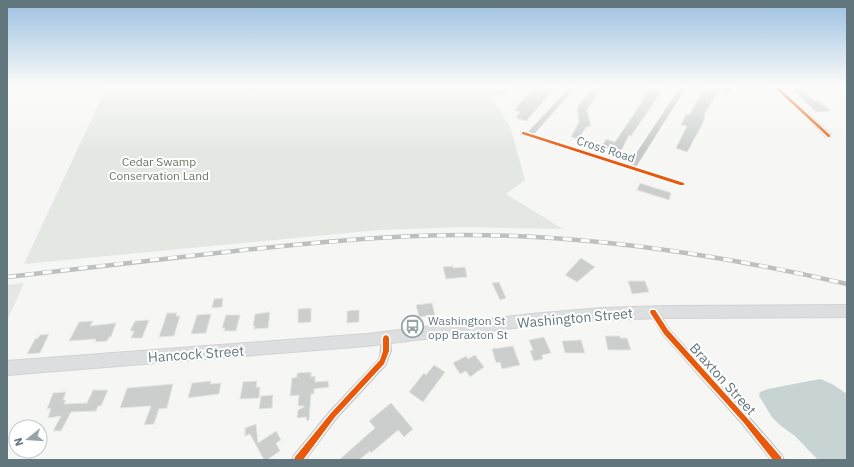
<svg xmlns="http://www.w3.org/2000/svg" width="854" height="467" viewBox="0 0 854 467" font-family="'IBM Plex Sans',sans-serif">
  <style>
    .green { fill: #e5e8e2 }
    .water { fill: #c8d3d3 }
    .building { fill: #cccece; stroke: #e5e5e4 }
    .lines { fill: none; stroke-linecap: round; stroke-linejoin: round }
    .secondary-casing { stroke: #d1d3d3; stroke-width: 2 }
    .minor { fill: #c8caca; fill-rule: evenodd }
    .secondary { fill: #dddedf; fill-rule: evenodd }
    .rail-casing { stroke: #bec0c0; stroke-width: 4.5 }
    .rail { stroke: #fff; stroke-width: 3; stroke-dasharray: 9; stroke-linecap: butt }
    .cycleway-casing { stroke: #fff; stroke-width: 3 }
    .cycleway { fill: #e8590c; fill-rule: evenodd }
    .labels { text-anchor: middle; dominant-baseline: central; stroke-width: 4; stroke-linejoin: round; paint-order: stroke }
    .street-label { font-size: 12px; fill: #62767e; stroke: #fff }
    .park-label { font-size: 12px; fill: #687661; stroke: #fff }
    .poi-label { font-size: 12px; fill: #62767e; stroke: #fff; text-anchor: start }
    .near-street-label { font-size: 14px; fill: #62767e; stroke: #fff }
  </style>
  <rect width="100%" height="100%" fill="#f6f6f5"/>
  <g class="green">
    <path d="M107 86H514L509 94 491 97 510 126 525 180 506 194 563 229 465 227 379 230 24 264Z"/>
    <path d="M24 283 7 321V285Z"/>
  </g>
  <path class="water" d="M820 379 832 384 847 394V460H818L795 436 781 426 772 417 759 396 760 392 768 389Z"/>
  <g class="building">
    <path d="M546 86H557L526 121 516 118 520 112 514 110 520 103 535 89 543 91Z"/>
    <path d="M593 86H603L587 110 591 127 587 126 578 139 571 137 579 122 577 108Z"/>
    <path d="M650 86 664 88 631 136 629 135 620 153 602 147 606 139 615 142 642 102 645 96 644 95Z"/>
    <path d="M709 86H738L726 94 719 90 704 115 705 116 702 125 687 152 676 148 687 126 681 125 686 114 689 115 702 92 710 87Z"/>
    <path d="M788 86H798L814 101H819L830 111 816 112Z"/>
    <path d="M640 183 671 193 669 200 637 190Z"/>
    <path d="M581 258 595 267 577 282 565 275Z"/>
    <path d="M453 266V268L465 267 467 277 446 279 443 267Z"/>
    <path d="M628 281H645L649 292 632 294Z"/>
    <path d="M499 282 506 298 500 300 492 283Z"/>
    <path d="M223 298 222 307 212 308 214 299Z"/>
    <path d="M432 303 435 315 419 317 416 305Z"/>
    <path d="M311 308V322L298 323V309Z"/>
    <path d="M359 310V322L347 323V311Z"/>
    <path d="M270 312 268 328 254 329 255 326H253L255 314Z"/>
    <path d="M167 313H177L176 316H180L174 336 159 337Z"/>
    <path d="M211 314 206 333 191 334 197 315Z"/>
    <path d="M226 315H240L236 331H224L225 328H222Z"/>
    <path d="M149 320 142 338H131L134 331H130L135 321Z"/>
    <path d="M93 321 90 326 116 323 111 337H109L107 341 95 342 96 339 69 341 79 322Z"/>
    <path d="M49 334 40 353 27 354 35 339 38 338 40 335Z"/>
    <path d="M605 336H620V338H627L631 350H608Z"/>
    <path d="M544 337 551 353 542 355 543 359 534 361 530 351 533 350 529 340Z"/>
    <path d="M581 340 585 353H565L562 341Z"/>
    <path d="M513 346 520 365 502 369 500 362 496 363 492 349Z"/>
    <path d="M475 355 484 367 470 377 466 371 460 374 453 363 466 356 468 359Z"/>
    <path d="M434 365 445 372 423 402 409 392 424 373 426 375Z"/>
    <path d="M311 372V377L315 376V382L328 381 329 387 314 389V394H311L309 420 307 421 306 417 297 418 298 410 304 407V406H298L299 395 290 396 292 378 297 377V373Z"/>
    <path d="M211 381 210 384 221 383 219 394 188 398 192 383Z"/>
    <path d="M257 381 256 387H260L259 398 240 399 243 382Z"/>
    <path d="M173 384 167 408 159 409 154 424 144 425 151 406 120 408 127 388Z"/>
    <path d="M93 390H108L101 406H98L96 411 71 412 61 431H53L61 416 48 418 51 408 47 409 53 393 66 392 63 400H66L64 404 87 403Z"/>
    <path d="M273 395 272 408 259 409 261 396Z"/>
    <path d="M391 403 413 429 404 437 398 430 371 453 370 451 359 460H339L375 428 369 421Z"/>
    <path d="M256 424 258 443 276 431 281 440 276 443 280 451 267 460H264L250 434 245 436V428Z"/>
  </g>
  <g class="lines">
    <defs>
      <path id="secondary" d="M847 305V317L664 318 601 320 531 326 367 346 7 375V361L367 334 531 314 601 308 664 306Z"/>
    </defs>
    <use href="#secondary" class="secondary-casing"/>
    <g class="minor">
      <path d="M571 86H577L534 134 629 164 681 86H687L636 167 685 182 686 184 685 186H679L520 135V131L528 132Z"/>
      <path d="M772 86H779L832 134V138H826Z"/>
      <path d="M653 308 657 309 670 329 750 417 783 455 785 460H770L742 425 662 335 648 312 649 309Z"/>
      <path d="M386 333 390 335 391 338 392 351 386 366 337 419 306 460H291L293 455 329 411 378 359C381 351 379 342 382 335Z"/>
    </g>
    <use href="#secondary" class="secondary"/>
    <defs>
      <path id="rail" d="M7 277C83 268 159 259 235 251 311 243 388 235 464 235 594 235 721 255 847 284"/>
    </defs>
    <use href="#rail" class="rail-casing"/>
    <use href="#rail" class="rail"/>
    <defs>
      <g id="cycleway">
        <path d="M773 86H777L830 135V137H828Z"/>
        <path d="M522 132H524L684 183V185H680L522 134Z"/>
        <path d="M651 310H655L668 330 748 419 781 457 782 460H773L744 423 664 334 651 314 650 312Z"/>
        <path d="M386 335 388 336 389 338V351L384 364 335 417 303 460H294L295 457 331 413 380 360 383 351V338L384 336Z"/>
      </g>
    </defs>
    <use href="#cycleway" class="cycleway-casing"/>
    <use href="#cycleway" class="cycleway"/>
  </g>
  <linearGradient id="sky" x2="0" y2="1"><stop stop-color="#9bc0e0"/><stop offset="0.57" stop-color="#fbfbfa"/><stop offset="1" stop-color="#fbfbfa" stop-opacity="0"/></linearGradient>
  <rect width="854" height="151" fill="url(#sky)"/>
  <defs>
    <symbol id="bus-ring" viewBox="-11 -11 22 22"><circle r="9.5" fill="#fff" stroke="#96a3a8" stroke-width="1.5"/><path d="M-5-6H5V4H4V6H2V4H-2V6H-4V4H-5ZM-3.5-4V0h7V-4ZM-3.5 1.2v1.5H-2V1.2ZM2 1.2v1.5H3.5V1.2Z" fill="#96a3a8"/></symbol>
  </defs>
  <g fill-rule="evenodd">
    <use href="#bus-ring" x="400" y="314" width="25" height="25"/>
  </g>
  <g class="labels">
    <g class="street-label">
      <text transform="translate(606 149) rotate(18)">Cross Road</text>
    </g>
    <g class="park-label">
      <text x="159" y="161">Cedar Swamp<tspan x="159" dy="14">Conservation Land</tspan></text>
    </g>
    <g class="poi-label">
      <text x="428" y="320">Washington St<tspan x="428" dy="14">opp Braxton St</tspan></text>
    </g>
    <g class="near-street-label">
      <text transform="translate(575 318) rotate(-5)">Washington Street</text>
      <text transform="translate(196 354) rotate(-4)">Hancock Street</text>
      <text transform="translate(723 379) rotate(48)">Braxton Street</text>
    </g>
  </g>
  <rect width="854" height="467" fill="none" stroke="#62767e" stroke-width="16"/>
  <g transform="translate(28 439) rotate(253)"><circle r="19" fill="#ffffff" stroke="#c0c8cb"/>
  <path d="M0-3L7 15L0 10L-7 15Z" fill="#96a3a8"/>
  <text y="-6" font-size="11" font-weight="bold" text-anchor="middle" fill="#62767e">N</text>
  </g>
</svg>
